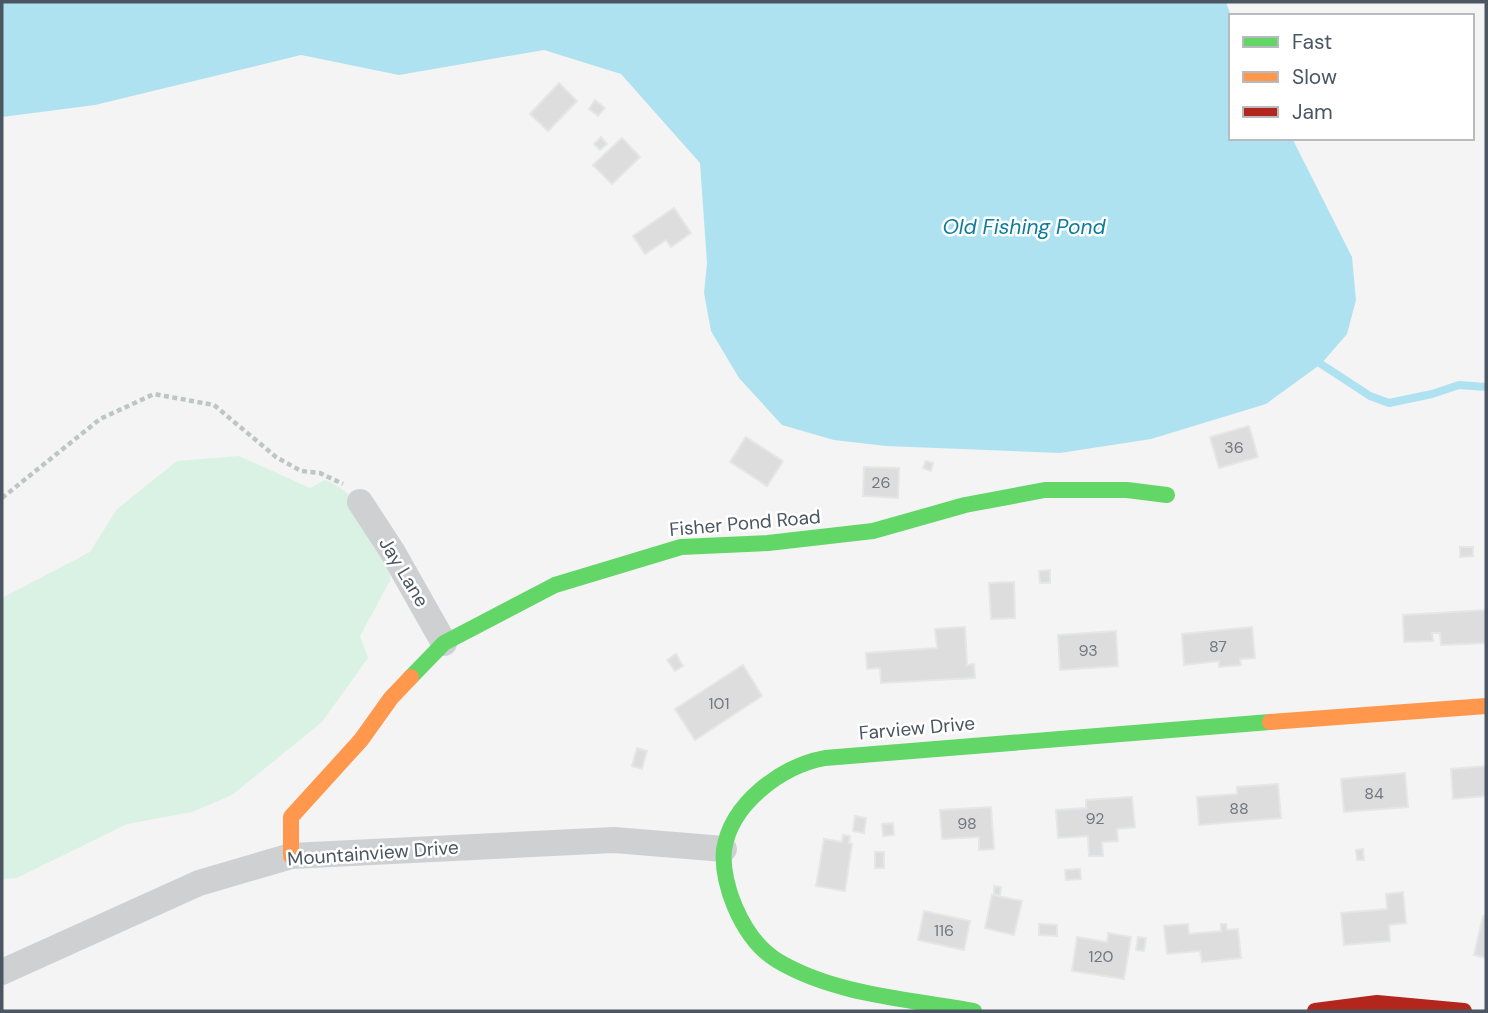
<svg xmlns="http://www.w3.org/2000/svg" width="1488" height="1013" viewBox="0 0 1488 1013" font-family="'DM Sans',sans-serif">
  <style>
    .green { fill: #d9f2e3 }
    .water { fill: #aee2f0 }
    .lines { fill: none; stroke-linecap: round; stroke-linejoin: round }
    .stream { stroke: #aee2f0; stroke-width: 8 }
    .building { fill: #ddddde; stroke: #e5e6e7; stroke-width: 2 }
    .path { stroke: #bcc7c4; stroke-width: 4.5; stroke-dasharray: 5 3.5; stroke-linecap: butt }
    .street { stroke: #ced0d2; stroke-width: 26 }
    .fast { stroke: #63d668; stroke-width: 16 }
    .slow { stroke: #ff974d; stroke-width: 16 }
    .jam { stroke: #b3261e; stroke-width: 16 }
    .labels { text-anchor: middle; dominant-baseline: central; stroke-width: 5; stroke-linejoin: round; paint-order: stroke }
    .number-label { font-size: 16px; fill: #707881 }
    .street-label { font-size: 19px; fill: #4a5661; stroke: #fff }
    .water-label { font-size: 21px; font-style: italic; fill: #0c7c9b; stroke: #fff }
  </style>
  <rect width="100%" height="100%" fill="#f4f4f4"/>
  <path class="green" d="M239 456 310 488 325 480C362 493 382 544 391 579L360 636 368 658 322 722 232 795 192 812 127 824 17 878 2 879V598L90 552 117 509 177 461Z"/>
  <path class="water" d="M2 2H1226L1231 16V138H1292L1352 257 1356 300 1347 334 1321 364 1266 404 1151 439 1060 453 886 446 834 440 782 425 739 378 711 331 704 293 707 263 700 163 621 74 544 50 399 75 301 55 95 105 2 117Z"/>
  <g class="lines">
    <path class="stream" d="M1321 364 1370 396 1389 403 1432 394 1459 385 1486 387"/>
  </g>
  <g class="building">
    <path d="M559 83 577 101 548 131 530 114Z"/>
    <path d="M595 100 605 108 598 116 589 109Z"/>
    <path d="M601 137 607 144 600 150 594 144Z"/>
    <path d="M622 138 640 157 612 184 593 165Z"/>
    <path d="M674 208 691 233 671 247 666 240 645 254 633 236Z"/>
    <path d="M1249 426 1258 457 1219 468 1210 437Z"/>
    <path d="M746 437 783 461 767 486 730 462Z"/>
    <path d="M926 461 933 463 931 471 923 468Z"/>
    <path d="M864 467 899 468 898 498 863 496Z"/>
    <path d="M1460 547H1473V556L1460 557Z"/>
    <path d="M1050 570V583H1040L1039 571Z"/>
    <path d="M1014 582 1015 618 991 619 989 583Z"/>
    <path d="M1486 610V643L1441 645 1440 633H1432L1433 641 1404 642 1403 615Z"/>
    <path d="M965 627 967 665 974 664 975 678 881 683 880 668 867 669 866 653 937 648 935 629Z"/>
    <path d="M1252 627 1255 658 1240 659 1241 665 1219 667V661L1184 665 1182 634Z"/>
    <path d="M1116 631 1118 666 1060 670 1058 635Z"/>
    <path d="M676 654 683 666 675 671 667 660Z"/>
    <path d="M743 665 762 696 695 740 675 709Z"/>
    <path d="M637 748 647 751 642 769 632 766Z"/>
    <path d="M1486 766V796L1453 799 1451 769Z"/>
    <path d="M1405 773 1408 807 1344 812 1341 779Z"/>
    <path d="M1278 784 1281 818 1199 825 1197 797 1237 794V787Z"/>
    <path d="M1132 797 1135 827 1117 829 1118 841 1102 842 1103 856H1089L1088 836 1058 838 1056 810 1086 808V800Z"/>
    <path d="M991 807 994 849 979 850V837L942 839 940 810Z"/>
    <path d="M855 816 866 818 864 833 853 831Z"/>
    <path d="M893 823 894 835 883 836 882 824Z"/>
    <path d="M843 835 850 836 849 843 852 844 845 891 816 886 824 839 842 842Z"/>
    <path d="M1363 849 1364 860H1357L1356 850Z"/>
    <rect x="875" y="852" width="9" height="16"/>
    <path d="M1080 869 1081 879 1066 880 1065 870Z"/>
    <path d="M994 886 1001 887 1000 895 994 894Z"/>
    <path d="M1403 892 1406 923 1389 925 1390 941 1344 945 1341 913 1387 909 1386 894Z"/>
    <path d="M992 895 1022 901 1014 935 985 928Z"/>
    <path d="M924 911 970 921 964 950 918 940Z"/>
    <path d="M1483 916 1486 917V958L1474 955Z"/>
    <path d="M1039 924 1057 925V936L1039 935Z"/>
    <path d="M1188 924 1189 934 1221 931V924H1226L1227 930 1238 929 1241 958 1202 962 1200 951 1167 954 1164 926Z"/>
    <path d="M1108 933 1131 937 1124 979 1072 971 1077 937 1107 942Z"/>
    <path d="M1138 937 1146 938 1144 951 1136 950Z"/>
  </g>
  <g class="lines">
    <path class="path" d="M2 498 100 419 154 394 214 405 276 457 301 471 320 473 343 484"/>
    <g class="street">
      <path d="M360 502 392 551 444 643"/>
      <path d="M2 972 199 883 291 856 614 840 724 849"/>
    </g>
    <g class="fast">
      <path d="M411 677 444 643 555 585 681 547 768 543 873 531 965 505 1045 490H1127L1167 495"/>
      <path d="M974 1011C910 999 835 995 778 961 758 949 744 928 735 907 728 891 722 868 724 850 731 803 782 766 825 758L1270 722"/>
    </g>
    <g class="slow">
      <path d="M1270 722 1486 706"/>
      <path d="M291 856V817L361 740 391 698 411 677"/>
    </g>
    <path class="jam" d="M1315 1011 1377 1003 1464 1011"/>
  </g>
  <g class="labels">
    <g class="number-label">
      <text x="1234" y="447">36</text>
      <text x="881" y="482">26</text>
      <text x="1218" y="646">87</text>
      <text x="1088" y="650">93</text>
      <text x="719" y="703">101</text>
      <text x="1374" y="793">84</text>
      <text x="1239" y="808">88</text>
      <text x="1095" y="818">92</text>
      <text x="967" y="823">98</text>
      <text x="944" y="930">116</text>
      <text x="1101" y="956">120</text>
    </g>
    <g class="street-label">
      <text transform="translate(745 523) rotate(-5)">Fisher Pond Road</text>
      <text transform="translate(404 572) rotate(59)">Jay Lane</text>
      <text transform="translate(917 728) rotate(-5)">Farview Drive</text>
      <text transform="translate(373 853) rotate(-4)">Mountainview Drive</text>
    </g>
    <g class="water-label">
      <text x="1024" y="227">Old Fishing Pond</text>
    </g>
  </g>
  <rect width="1488" height="1013" fill="none" stroke="#4a5661" stroke-width="7"/>
  <rect x="1229" y="14" width="245" height="126" fill="#ffffff" stroke="#b7bbc0" stroke-width="2"/>
  <rect x="1243" y="37" width="35" height="10" fill="#63d668" stroke="#b7bbc0" stroke-width="2"/>
  <text x="1292" y="49" font-size="21" fill="#4a5661">Fast</text>
  <rect x="1243" y="72" width="35" height="10" fill="#ff974d" stroke="#b7bbc0" stroke-width="2"/>
  <text x="1292" y="84" font-size="21" fill="#4a5661">Slow</text>
  <rect x="1243" y="107" width="35" height="10" fill="#b3261e" stroke="#b7bbc0" stroke-width="2"/>
  <text x="1292" y="119" font-size="21" fill="#4a5661">Jam</text>
</svg>
